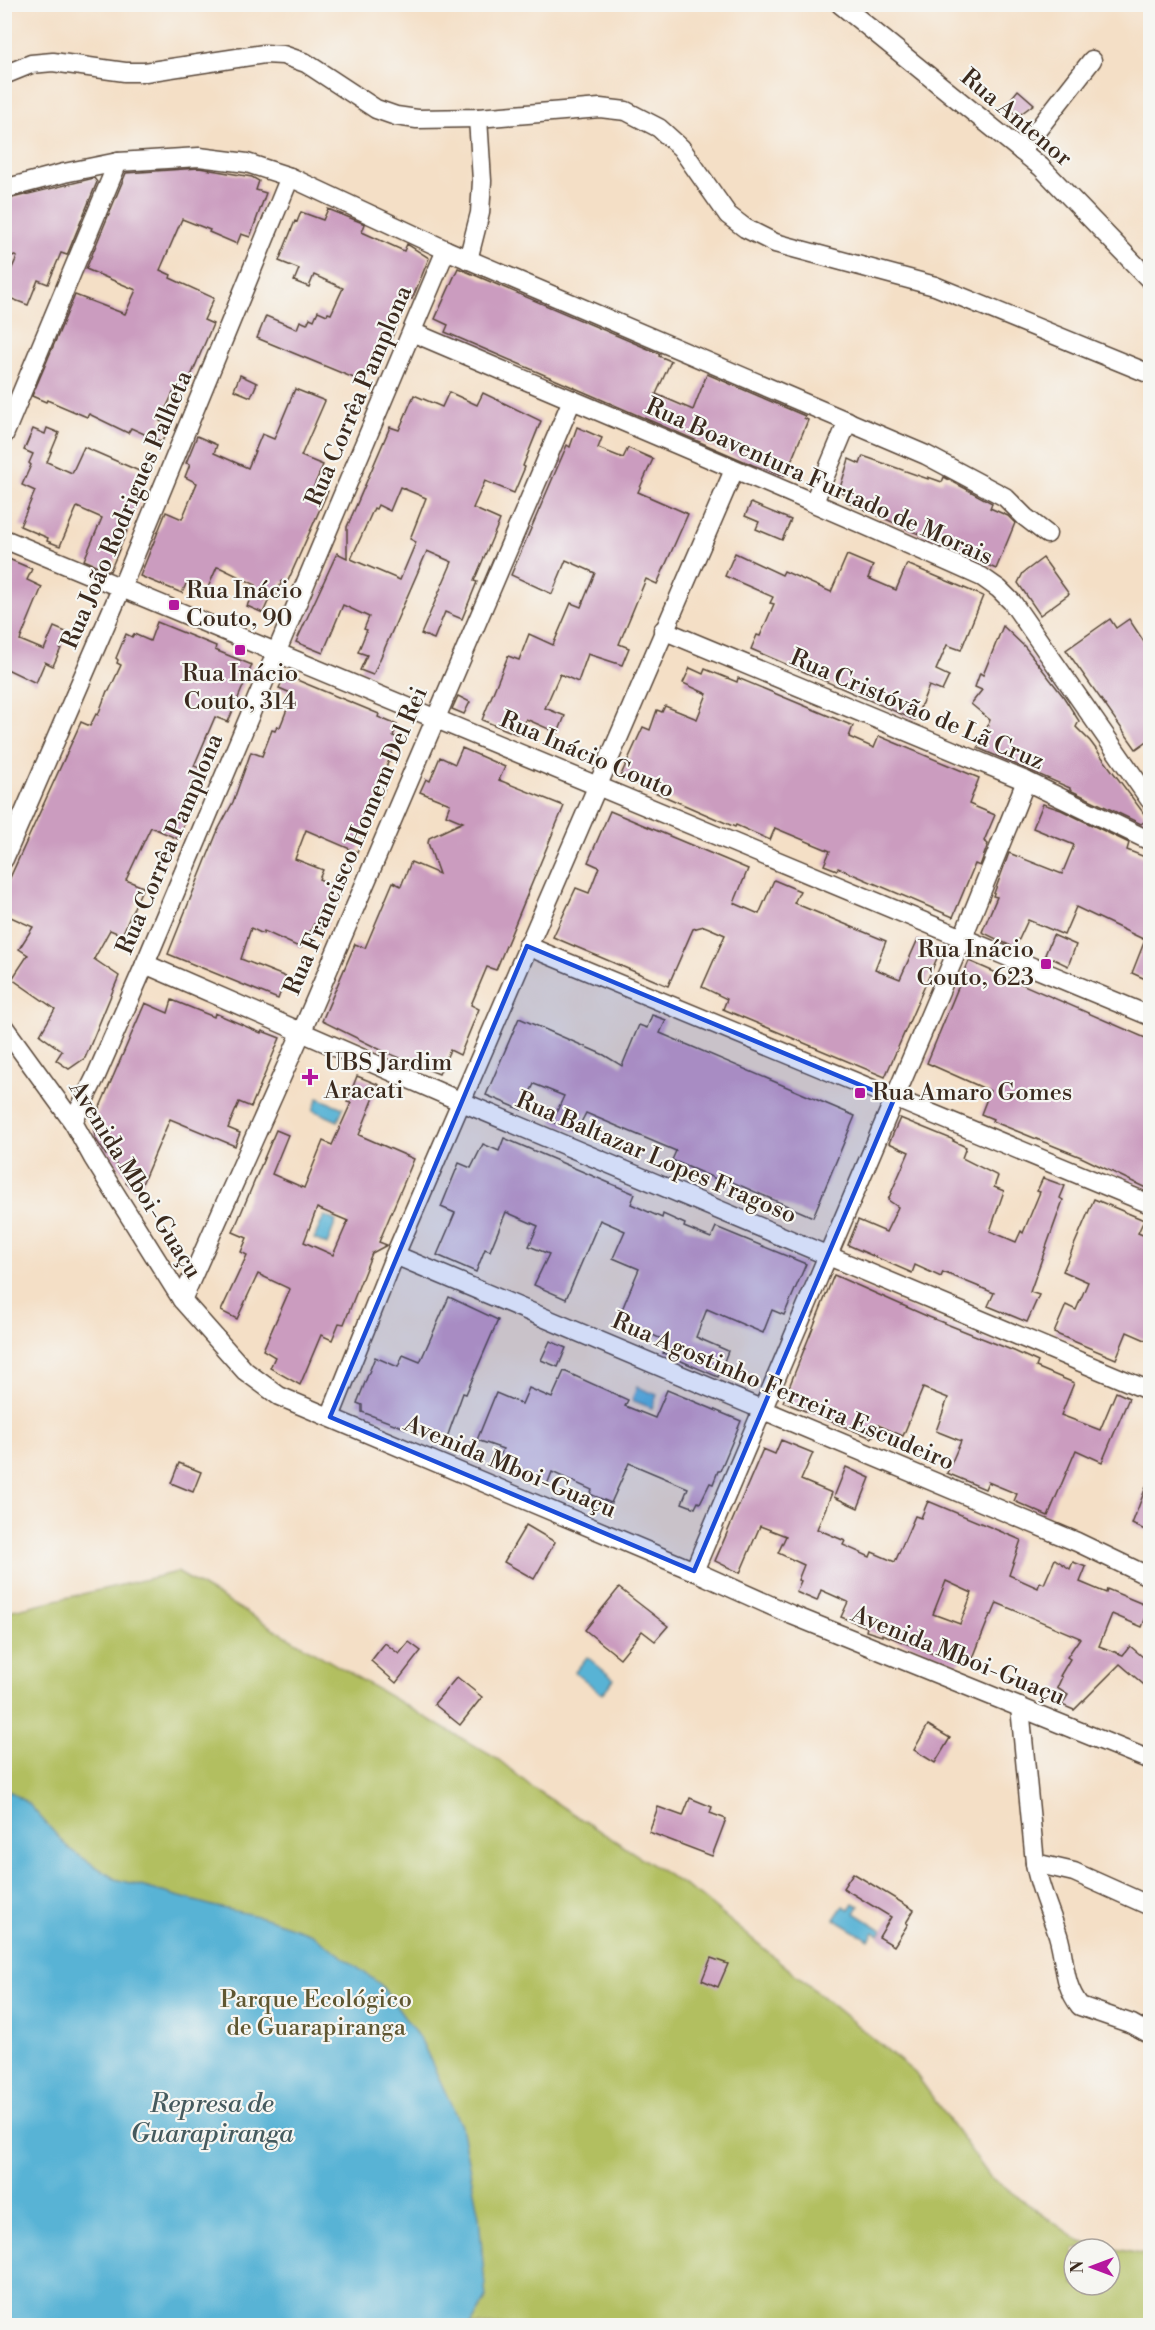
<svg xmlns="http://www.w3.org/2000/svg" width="1155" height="2330" viewBox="0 0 1155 2330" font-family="'Libre Bodoni',serif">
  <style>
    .green { fill: #b2bf61; stroke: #767440; stroke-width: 1.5; fill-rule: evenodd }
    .water { fill: #58b3d5; stroke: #4a6e7a; stroke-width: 1.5 }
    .building { fill: #cb9cbf; fill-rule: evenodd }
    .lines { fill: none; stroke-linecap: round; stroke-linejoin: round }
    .minor-casing { stroke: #574537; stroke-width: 21 }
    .minor { stroke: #fff; stroke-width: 18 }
    .marked { fill: #1d4ed8; fill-opacity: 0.2; stroke: #1d4ed8; stroke-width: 4.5; stroke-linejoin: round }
    .poi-dot { fill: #b5179e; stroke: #f6f6f2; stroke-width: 2 }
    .labels { text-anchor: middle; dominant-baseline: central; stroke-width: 4.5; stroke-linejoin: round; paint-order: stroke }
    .street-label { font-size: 24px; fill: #3b2a1e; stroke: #f6f6f2 }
    .poi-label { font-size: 24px; fill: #3b2a1e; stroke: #f6f6f2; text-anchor: start }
    .park-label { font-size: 24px; fill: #5f5732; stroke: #f6f6f2 }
    .water-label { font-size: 26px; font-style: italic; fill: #455a5e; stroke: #f6f6f2 }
  </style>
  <rect width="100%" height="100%" fill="#f6f6f2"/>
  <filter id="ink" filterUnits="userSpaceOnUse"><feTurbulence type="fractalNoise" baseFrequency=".0167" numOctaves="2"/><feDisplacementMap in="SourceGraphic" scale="12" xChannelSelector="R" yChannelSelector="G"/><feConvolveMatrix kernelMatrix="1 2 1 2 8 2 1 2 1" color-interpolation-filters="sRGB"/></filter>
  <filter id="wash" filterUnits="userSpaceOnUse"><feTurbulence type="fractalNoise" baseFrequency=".008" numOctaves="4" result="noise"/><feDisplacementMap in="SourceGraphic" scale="24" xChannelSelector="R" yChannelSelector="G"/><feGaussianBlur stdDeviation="1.35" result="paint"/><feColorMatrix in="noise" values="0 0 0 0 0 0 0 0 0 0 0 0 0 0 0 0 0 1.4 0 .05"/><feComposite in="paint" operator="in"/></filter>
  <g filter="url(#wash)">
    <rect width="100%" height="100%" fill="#f4dfc6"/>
    <path class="green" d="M177 1572 499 1760 533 1788 699 1895 915 2073 990 2177 1081 2242 1150 2256V2325H5L4 1612ZM1074 2249H1110V2285H1074Z"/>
    <g class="water">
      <path d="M318 1098 343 1108 338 1121 313 1110Z"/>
      <path d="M324 1216 336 1221 327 1245 314 1239Z"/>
      <path d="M637 1387 657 1395 652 1408 632 1400Z"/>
      <path d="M587 1657 614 1679 602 1694 575 1672Z"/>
      <path d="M5 1788 28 1803 69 1849 115 1879 213 1906 262 1917 312 1934 381 1985 422 2042 461 2126 479 2216 486 2298 471 2325H5Z"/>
      <path d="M853 1903 859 1906 855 1913 882 1930 879 1935 874 1932 869 1940 834 1919 843 1906 849 1909Z"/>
    </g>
    <g id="blocks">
      <g class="building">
        <path d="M1018 90 1034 104 1018 116 1005 106Z"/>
        <path d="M199 168 252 177 259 181 256 190 266 193 250 237 241 234 237 244 209 232 210 230 182 219 160 270 171 275 170 278 214 298 204 320 213 324 182 397 173 393 160 421 169 425 162 442 131 428 128 433 89 414 87 417 47 400 46 402 32 396 75 295 125 314 136 290 86 269 126 173Z"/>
        <path d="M94 178 97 182 67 255 61 253 48 284 38 280 28 305 4 296V286L17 257 4 252V200Z"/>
        <path d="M328 209 365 224 362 232 404 251 407 244 429 258 418 285 412 299 409 298 375 376 365 371 361 381 257 338 266 316 297 329 300 321 307 324 310 318 314 320 318 311 327 315 328 313 331 314 343 288 314 275 309 287 294 281 299 269 279 261 295 221 297 222 301 212 323 220Z"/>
        <path d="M458 268 660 354 659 356 671 361 656 394 693 410 707 374 805 416 804 418 808 420 785 476 753 465 445 332 448 325 435 319Z"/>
        <path d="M240 375 257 383 251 397 234 390Z"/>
        <path d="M295 389 325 401 301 456 323 465 314 486 328 491 287 583 282 581 275 598 270 597 263 613 247 606 256 585 221 568 217 567 207 590 187 582 182 593 140 576 166 512 182 519 197 483 185 477 190 464 186 463 197 436 217 445 214 453 248 468 262 434 274 439Z"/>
        <path d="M449 392 477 405 483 393 541 421 523 466 525 467 514 493 485 481 473 508 500 520 474 581 477 582 462 619 445 612 434 639 421 634 452 562 427 551 373 675 360 670 367 655 358 652 367 630 364 629 369 617 343 605 323 653 296 642 337 553 347 558V527L390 427 399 430 414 395 442 407ZM400 487 426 498 410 539 416 542 400 580 351 559 374 508 376 509 378 505 390 511Z"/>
        <path d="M577 427 602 438 598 448 623 458 628 448 653 459 638 492 688 514 657 584 646 579 619 644 629 648 622 665 588 654 578 682 560 674 545 708 565 716 558 733 526 719 519 735 482 720 508 656 519 660 529 634 553 645 571 603 581 607 595 573 566 560 552 594 511 575 567 445 570 447Z"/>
        <path d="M47 428 59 433 47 462 72 473 84 447 146 474 134 501 139 503 110 571 84 560 102 518 77 507 60 546 47 541 48 538 20 526 35 491 22 485 31 465 29 463 33 454 24 450 33 429 45 434Z"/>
        <path d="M863 456 928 479V477L942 482 944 477 992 503 990 508 1008 516 1015 523 996 569 846 501 848 495 839 491 849 459 860 464Z"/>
        <path d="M751 503 791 520 782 540 756 529 759 522 745 516Z"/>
        <path d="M735 553 782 575 784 571 831 592 847 555 873 566 868 578 896 590 907 564 983 596 961 650 947 645 936 670 949 676 942 691 929 686 915 720 751 649 757 635 760 636 774 604 770 603 773 597 725 576Z"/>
        <path d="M4 557 32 569 27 580 42 587 20 640 44 650 54 627 68 633 53 666 45 662 36 683 7 669 4 675Z"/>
        <path d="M1043 558 1069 594 1040 615 1018 583 1023 573Z"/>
        <path d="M1110 619 1116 628 1129 619 1150 651V739L1136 749 1066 650Z"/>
        <path d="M157 622 216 646 215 650 252 665 228 722 215 717 194 766 200 768 187 801 193 803 178 839 151 827 139 852 126 880 143 887 122 935 110 930 94 959 119 976 85 1058 69 1069 56 1060 62 1051 40 1035 55 1009 12 979 28 955 19 949 33 927 4 914V891L81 722 90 726 96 714 98 715 107 691H109L121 665 117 663 118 660 116 658 126 634 132 637 134 634 150 641Z"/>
        <path d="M1003 626 1025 647 1063 696 1079 721 1076 727 1090 741 1148 819 1141 824 1070 790V788L978 748 990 720 971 704 982 690 975 687 980 673 983 675Z"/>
        <path d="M690 668 703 674 705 669 737 682 738 678 853 726 849 737 874 748 879 736 979 778 969 804 995 815 984 841 988 844 980 866 975 864 953 917 838 868 837 870 824 865 830 851 775 828 770 840 736 825 735 827 620 777 643 727 650 730 657 710 662 712 665 706 697 719 707 694 683 683Z"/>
        <path d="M285 675 379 714 378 717 397 725 393 736 398 738 383 775 389 778 357 852 306 830 295 859 323 870 319 879 342 889 325 929 314 924 301 948 264 931 263 934 251 928 241 959 286 977 278 999 168 954 218 830 233 802 251 752 262 756 272 730 275 731 277 726 280 727 293 694 279 688Z"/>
        <path d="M458 696 470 702 464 714 452 709Z"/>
        <path d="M462 748 505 767 499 780 564 806 496 970 487 967 471 1005 479 1009 460 1055 450 1050 439 1074 383 1051 322 1021 355 944 365 948 393 882 401 886 411 862 439 874 428 843 429 838 463 822 446 815 450 804 420 792 426 779 430 781 440 757 455 764Z"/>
        <path d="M1043 804 1061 810 1129 843 1127 850 1150 859V981L1132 973 1145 940 1076 907 1064 935 1028 920 1015 948 982 932 997 897 993 896 1009 853 1062 874 1074 845 1033 828Z"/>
        <path d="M610 811 748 869 734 903 759 914 774 880 800 891 794 903 886 941 875 969 900 979 918 939 941 949 885 1077 723 1009 727 999 702 987 725 935 709 928 704 926 693 929 668 986 553 937 576 888 589 893 599 867 588 862Z"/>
        <path d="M1053 935 1076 945 1068 966 1045 955Z"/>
        <path d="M969 961 1150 1040V1190L1081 1157 992 1121 993 1119 981 1114 990 1091 927 1063Z"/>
        <path d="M172 1000 214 1017 215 1013 261 1033 262 1031 280 1038 251 1107 239 1102 228 1128 240 1133 235 1146 170 1119 138 1193 126 1183 128 1180 107 1152 106 1155 95 1138 93 1123 145 1003 168 1013Z"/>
        <path d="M652 1015 666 1020 660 1033 855 1116 813 1217 723 1178 721 1181 672 1160 676 1151 586 1113 576 1132 552 1122 564 1096 534 1084 522 1110 486 1095 519 1018 604 1055 622 1066 639 1025 647 1028Z"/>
        <path d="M357 1076 379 1085 359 1135 414 1159 379 1242 387 1245 372 1253 344 1324 339 1323 332 1340 321 1335 300 1385 270 1368 275 1357 263 1350 290 1289 258 1274 237 1319 221 1311 247 1255 241 1252 247 1238 233 1232 276 1130 288 1135 272 1174 304 1188 323 1141 332 1145 351 1103 347 1102ZM317 1208 348 1221 333 1255 304 1242Z"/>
        <path d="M900 1118 954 1140 953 1141 966 1147 962 1158 998 1176 994 1187 1004 1191 990 1231 1016 1242 1021 1231 1023 1233 1040 1192 1037 1191 1043 1178 1065 1186 1060 1198 1063 1200 1030 1292 1039 1295 1027 1322 988 1306 994 1293 943 1272 941 1277 915 1265 912 1273 848 1245 858 1220 886 1232 898 1207 888 1200 909 1152 889 1143Z"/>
        <path d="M504 1138 635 1194 631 1204 662 1218 663 1214 685 1224 684 1227 711 1238 716 1227 806 1264 784 1315 772 1310 763 1333 707 1309 696 1337 728 1351 718 1377 663 1353 668 1342 618 1319 639 1269 613 1258 625 1231 600 1220 566 1299 534 1285 549 1254 529 1246 538 1226 506 1212 490 1251 485 1249 476 1272 437 1255 455 1213 441 1207 459 1163 471 1168 483 1144 499 1151Z"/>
        <path d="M1094 1199 1144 1220 1138 1233 1150 1238V1342L1127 1332 1116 1359 1054 1333 1066 1305 1076 1310 1088 1282 1063 1271Z"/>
        <path d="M834 1275 929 1317 1014 1351 1038 1362 1036 1367 1074 1383 1061 1415 1100 1430 1116 1392 1129 1398 1102 1462 1076 1450 1048 1516 1014 1501 1017 1494 988 1482 985 1489 947 1473 961 1441 936 1431 948 1398 923 1388 903 1436 878 1425 872 1438 783 1402Z"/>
        <path d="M449 1297 498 1320 466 1394 463 1393 445 1443 362 1412V1405L357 1403 375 1357 398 1367 403 1355 420 1362Z"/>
        <path d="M550 1341 566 1348 558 1367 541 1360Z"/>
        <path d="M564 1371 628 1400 625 1406 655 1418 667 1390 741 1421 720 1471H718L713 1484 710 1483 700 1503 698 1502 695 1508 682 1503 688 1488 629 1463 611 1503 590 1494 592 1490 552 1472 547 1485 521 1476 497 1463 503 1449 477 1440 496 1393 522 1404 529 1388 552 1398Z"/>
        <path d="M781 1440 813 1453 801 1480 832 1493 817 1529 845 1541 843 1545 870 1557 872 1552 895 1562 915 1516 921 1518 928 1501 1021 1540 1009 1575 1038 1588 1040 1582 1044 1584 1055 1559 1070 1569 1073 1562 1086 1567 1080 1582 1106 1593 1107 1589 1150 1607 1142 1627 1112 1614 1099 1646 1123 1655 1130 1646 1150 1663V1690L1120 1664 1074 1710 1062 1705 1068 1695 1057 1688 1062 1677 1060 1676 1070 1659 1067 1657 1080 1638 997 1603 992 1615H990L973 1658 963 1654 959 1664 882 1634V1636L866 1631 867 1627 841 1617 848 1602 821 1590 817 1601 796 1592 801 1581 798 1580 804 1565 778 1553 786 1536 760 1526 740 1573 715 1561 763 1449 775 1454ZM946 1581 972 1593 960 1624 933 1614Z"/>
        <path d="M179 1463 201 1472 193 1492 171 1483Z"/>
        <path d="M846 1467 870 1478 858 1508 834 1497Z"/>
        <path d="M1149 1479 1150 1522 1147 1531 1132 1524Z"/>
        <path d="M526 1525 555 1542 534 1579 504 1562Z"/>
        <path d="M619 1588 668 1626 655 1641 642 1631 620 1658 585 1630Z"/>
        <path d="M409 1642 421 1651 396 1683 371 1661 385 1643 399 1654Z"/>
        <path d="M457 1677 482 1697 460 1725 434 1704Z"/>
        <path d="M928 1725 950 1738 935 1763 914 1750Z"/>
        <path d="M690 1798 712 1807 710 1813 726 1819 712 1856 649 1832 658 1807 683 1816Z"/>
        <path d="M853 1873 914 1910 906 1923 908 1924 894 1946 879 1937 891 1917 843 1888Z"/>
        <path d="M711 1958 728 1964 718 1987 702 1980Z"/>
      </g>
    </g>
  </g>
  <g filter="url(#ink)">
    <use href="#blocks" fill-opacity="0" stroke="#574537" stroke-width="1.5"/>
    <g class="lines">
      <defs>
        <g id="minor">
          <path d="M840 4 1041 167 1150 280"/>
          <path d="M4 75 31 64 53 62 125 72H145L264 54 283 55 306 63 376 109 396 116 417 119 478 118 600 108 626 111 659 128 681 148 728 215 745 228 775 243 935 286 1150 374"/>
          <path d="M1021 151 1092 60"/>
          <path d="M4 189 64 173 118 162 199 157 247 163 290 177 446 250 926 455 1005 497 1025 517 1047 534"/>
          <path d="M468 260 480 213 482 181 478 118"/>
          <path d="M412 332C602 413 793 492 982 577L999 589 1012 602 1150 800"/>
          <path d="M4 435 118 162"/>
          <path d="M814 502 848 421"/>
          <path d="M4 539 1150 1016"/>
          <path d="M663 630 1026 781 1150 841"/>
          <path d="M4 859 121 589 290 177"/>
          <path d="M527 946 1150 1204"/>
          <path d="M145 964 462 1102 1150 1391"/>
          <path d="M4 1027 73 1122 93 1158 182 1300 245 1371 279 1396 694 1571 792 1615 1150 1760"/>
          <path d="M73 1122 96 1076 145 964 446 250"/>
          <path d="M395 1255 1077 1542 1150 1577"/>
          <path d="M182 1300 302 1031 572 400"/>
          <path d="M330 1417 395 1255 734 470"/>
          <path d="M694 1571 963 937 1026 781"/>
          <path d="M1020 1707 1035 1863C1039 1888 1050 1911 1058 1935 1066 1961 1062 1983 1080 2006L1132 2024 1150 2034"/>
          <path d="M1035 1863 1074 1872 1150 1906"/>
        </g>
      </defs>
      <use href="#minor" class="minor-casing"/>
      <use href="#minor" class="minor"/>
    </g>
  </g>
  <path class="marked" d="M527 946 894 1099 694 1571 330 1417Z"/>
  <g class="poi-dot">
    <rect x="168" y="599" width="12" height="12" rx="3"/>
    <rect x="234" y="644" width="12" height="12" rx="3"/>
    <rect x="1040" y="958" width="12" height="12" rx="3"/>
    <path d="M307 1068h6v6h6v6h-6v6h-6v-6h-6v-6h6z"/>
    <rect x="854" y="1087" width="12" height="12" rx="3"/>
  </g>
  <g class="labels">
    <g class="street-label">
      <text transform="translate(1016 118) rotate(40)">Rua Antenor</text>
      <text transform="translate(359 396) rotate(-67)">Rua Corrêa Pamplona</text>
      <text transform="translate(819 482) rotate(24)">Rua Boaventura Furtado de Morais</text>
      <text transform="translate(127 510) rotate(-67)">Rua João Rodrigues Palheta</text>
      <text transform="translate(917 710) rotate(23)">Rua Cristóvão de Lã Cruz</text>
      <text transform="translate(587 755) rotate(23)">Rua Inácio Couto</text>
      <text transform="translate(356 841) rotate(-67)">Rua Francisco Homem Del Rei</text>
      <text transform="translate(170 844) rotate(-67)">Rua Corrêa Pamplona</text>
      <text transform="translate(656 1158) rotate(23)">Rua Baltazar Lopes Fragoso</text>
      <text transform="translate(135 1180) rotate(58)">Avenida Mboi-Guaçu</text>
      <text transform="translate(783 1392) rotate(23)">Rua Agostinho Ferreira Escudeiro</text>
      <text transform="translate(510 1467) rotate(23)">Avenida Mboi-Guaçu</text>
      <text transform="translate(958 1656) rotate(22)">Avenida Mboi-Guaçu</text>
    </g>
    <g class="poi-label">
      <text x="186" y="591">Rua Inácio<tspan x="186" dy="28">Couto, 90</tspan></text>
      <text x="240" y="674" text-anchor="middle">Rua Inácio<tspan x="240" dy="28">Couto, 314</tspan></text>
      <text x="1034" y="950" text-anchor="end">Rua Inácio<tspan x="1034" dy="28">Couto, 623</tspan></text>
      <text x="324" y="1063">UBS Jardim<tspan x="324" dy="28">Aracati</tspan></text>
      <text x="872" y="1093">Rua Amaro Gomes</text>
    </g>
    <g class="park-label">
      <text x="316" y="2000">Parque Ecológico<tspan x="316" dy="28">de Guarapiranga</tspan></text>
    </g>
    <g class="water-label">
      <text x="212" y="2104">Represa de<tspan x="212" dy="30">Guarapiranga</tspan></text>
    </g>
  </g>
  <rect width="1155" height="2330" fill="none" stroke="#f6f6f2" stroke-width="24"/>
  <g transform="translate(1092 2267) rotate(270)"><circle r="28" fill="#f6f6f2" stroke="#aba49d" stroke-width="1.5"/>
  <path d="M0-4.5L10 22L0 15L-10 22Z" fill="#b5179e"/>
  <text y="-9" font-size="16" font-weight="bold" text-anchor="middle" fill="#3b2a1e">N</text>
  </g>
</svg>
